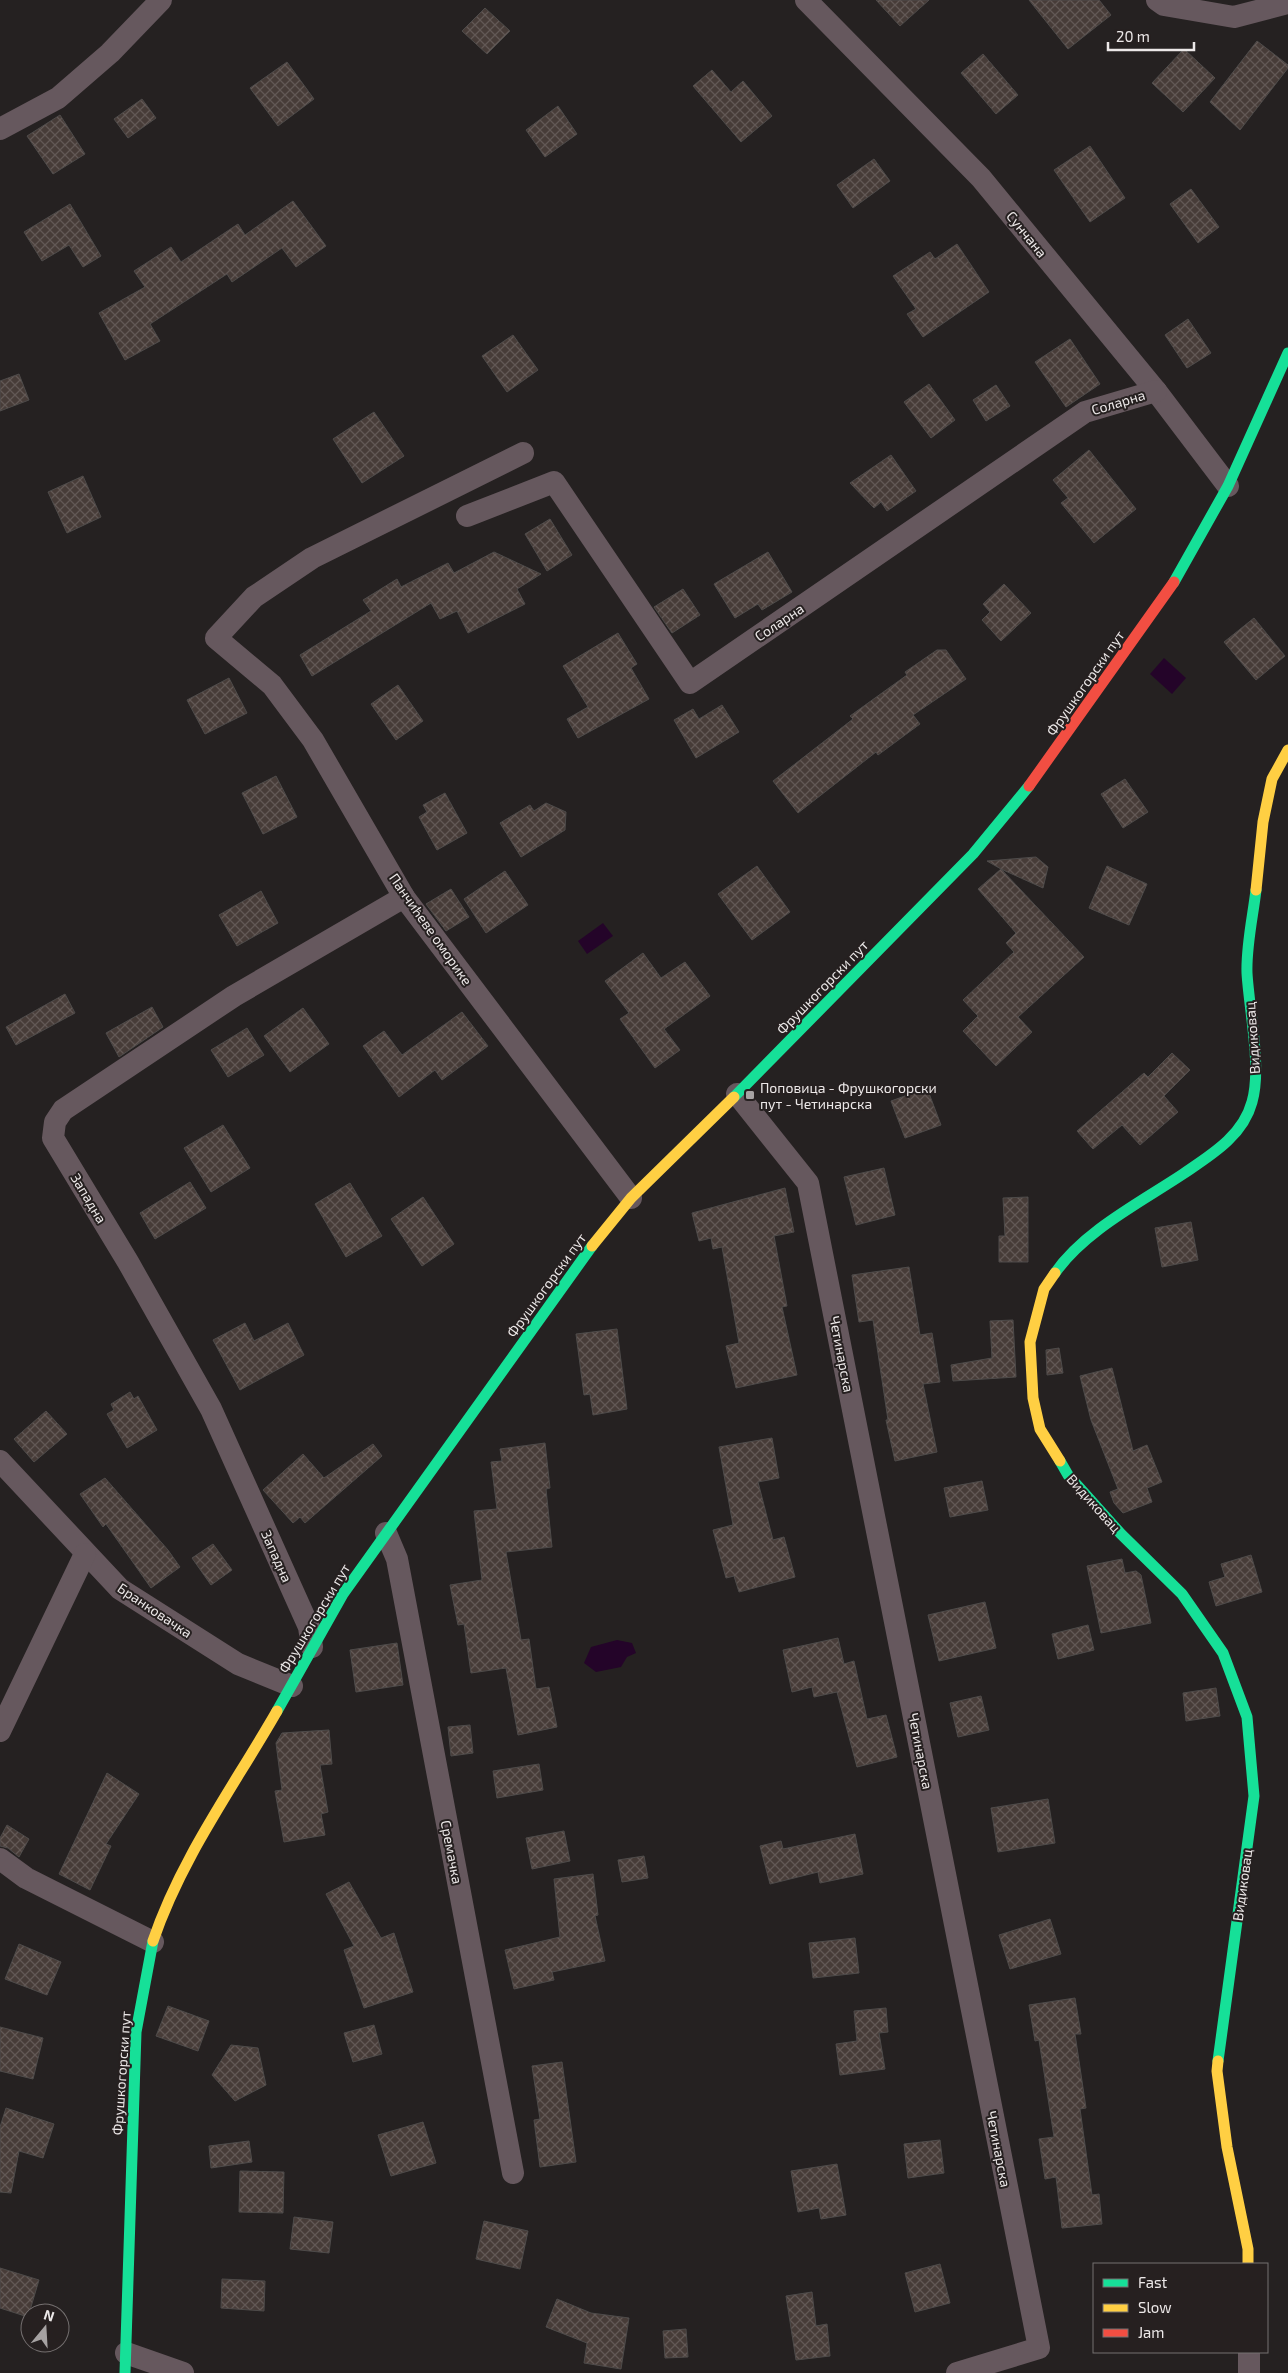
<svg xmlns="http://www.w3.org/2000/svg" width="1288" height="2373" viewBox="0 0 1288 2373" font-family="'Exo 2',sans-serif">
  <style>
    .water { fill: #240429 }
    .building { fill: url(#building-cross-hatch); stroke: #4e4b4a }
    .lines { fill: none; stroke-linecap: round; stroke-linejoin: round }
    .street { stroke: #66585e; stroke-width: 22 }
    .fast { stroke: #16e098; stroke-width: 11 }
    .slow { stroke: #ffcf43; stroke-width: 11 }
    .jam { stroke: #f24e42; stroke-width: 11 }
    .poi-dot { fill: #a6a2a2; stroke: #262020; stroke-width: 2 }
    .labels { text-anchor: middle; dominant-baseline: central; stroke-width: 4; stroke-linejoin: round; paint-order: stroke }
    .street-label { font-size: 14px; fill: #ece8e8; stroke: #262020 }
    .poi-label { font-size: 14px; fill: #ece8e8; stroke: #262020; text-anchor: start }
  </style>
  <defs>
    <pattern id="building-cross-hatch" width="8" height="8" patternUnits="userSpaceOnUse" patternTransform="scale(1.25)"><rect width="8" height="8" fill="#473c38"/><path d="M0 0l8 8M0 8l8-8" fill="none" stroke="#625855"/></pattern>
  </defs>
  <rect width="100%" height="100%" fill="#252121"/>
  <g class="water">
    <path d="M1164 658 1186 678 1172 694 1150 674Z"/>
    <path d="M603 923 613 936 587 954 578 941Z"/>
    <path d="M617 1640 632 1643 636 1653 627 1657 621 1667 596 1672 584 1663 591 1647Z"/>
  </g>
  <g class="building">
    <path d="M876 0H929L900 26Z"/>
    <path d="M1029 0H1099L1111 15 1068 49Z"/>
    <path d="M485 8 510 31 487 54 462 31Z"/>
    <path d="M1257 41 1288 65V68L1240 130 1210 102Z"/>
    <path d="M1184 49 1215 78 1183 112 1152 83Z"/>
    <path d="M983 54 1018 95 996 114 961 73Z"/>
    <path d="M287 62 314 99 278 126 250 88Z"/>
    <path d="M712 70 731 92 743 81 772 116 741 142 693 86Z"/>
    <path d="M142 99 156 118 128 138 114 119Z"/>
    <path d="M558 106 577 134 545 157 526 130Z"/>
    <path d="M60 115 85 154 53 174 27 136Z"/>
    <path d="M1090 146 1125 198 1090 222 1054 170Z"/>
    <path d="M874 159 890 181 853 208 837 185Z"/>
    <path d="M1191 189 1219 227 1198 243 1170 204Z"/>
    <path d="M293 201 326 246 296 267 282 248 232 282 227 274 150 324 160 341 125 360 99 313 145 287 134 271 171 247 181 262 238 224 245 235Z"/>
    <path d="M70 204 101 256 83 267 69 245 42 261 24 232Z"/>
    <path d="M957 244 989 292 923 337 907 314 916 309 893 276 930 252 935 259Z"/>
    <path d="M1188 319 1211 353 1187 368 1165 335Z"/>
    <path d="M513 335 538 370 507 392 482 356Z"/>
    <path d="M1070 339 1100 384 1066 407 1035 362Z"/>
    <path d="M19 374 29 400 0 411V381Z"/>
    <path d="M929 384 955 420 931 438 904 402Z"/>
    <path d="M996 385 1010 406 986 421 973 400Z"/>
    <path d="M374 412 404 456 362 483 333 439Z"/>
    <path d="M1089 450 1136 509 1094 543 1061 503 1068 498 1053 480Z"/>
    <path d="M891 455 916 491 887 511 881 502 874 508 850 483Z"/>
    <path d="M83 476 101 517 67 533 48 492Z"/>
    <path d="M550 519 572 555 547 571 525 534Z"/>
    <path d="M494 552 541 574 517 589 525 604 468 633 457 611 440 619 431 603 312 676 300 655 371 611 363 600 397 579 401 587 448 563 454 573Z"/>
    <path d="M768 552 792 592 762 610 758 604 735 618 714 584Z"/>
    <path d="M1004 584 1031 613 1001 641 982 620 990 612 983 604Z"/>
    <path d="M683 589 700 615 672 633 654 607Z"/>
    <path d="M1254 618 1285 656 1256 680 1224 642Z"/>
    <path d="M618 633 637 664 631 668 649 699 578 738 567 719 588 707 563 666Z"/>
    <path d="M937 650H946L966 679 913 715 920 724 878 755 876 752 798 813 773 781 853 719 850 716 907 675 905 672Z"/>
    <path d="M229 678 247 713 205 734 187 700Z"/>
    <path d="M398 685 423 721 396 740 371 704Z"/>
    <path d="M722 705 739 732 696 758 674 720 693 709 699 719Z"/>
    <path d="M276 776 297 817 263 834 242 793Z"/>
    <path d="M1125 779 1148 812 1123 828 1101 794Z"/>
    <path d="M445 793 467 833 437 850 419 817 427 812 423 805Z"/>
    <path d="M546 803 566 812 565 830 521 857 500 823 530 805 534 811Z"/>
    <path d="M1036 857 1048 867 1043 888 1001 869 1084 957 1018 1017 1032 1032 996 1066 963 1031 978 1016 963 1000 1014 952 1006 943 1016 933 978 889 1001 869 987 861Z"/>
    <path d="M757 866 790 912 752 940 718 894Z"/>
    <path d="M1107 866 1147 884 1129 925 1089 908Z"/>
    <path d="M505 871 528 905 486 933 464 899Z"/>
    <path d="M451 889 469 917 446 931 426 904Z"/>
    <path d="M261 891 278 923 237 946 219 915Z"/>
    <path d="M643 953 661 978 685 962 710 996 664 1029 680 1050 655 1068 620 1019 629 1013 605 981Z"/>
    <path d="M65 994 75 1013 16 1045 6 1027Z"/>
    <path d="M152 1007 163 1027 119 1057 106 1033Z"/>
    <path d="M303 1008 329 1044 290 1072 264 1036Z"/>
    <path d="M462 1012 488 1046 442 1080 435 1070 399 1097 363 1046 384 1031 402 1055Z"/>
    <path d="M247 1028 264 1055 228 1077 211 1050Z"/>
    <path d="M1172 1053 1190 1070 1164 1096 1178 1112 1140 1145 1122 1125 1093 1149 1077 1131 1144 1073 1148 1077Z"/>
    <path d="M927 1088 941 1125 905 1138 891 1101Z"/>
    <path d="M223 1125 250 1168 211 1192 184 1148Z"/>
    <path d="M884 1168 895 1215 856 1225 844 1177Z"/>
    <path d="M190 1182 206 1208 155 1239 140 1213Z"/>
    <path d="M350 1183 382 1236 346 1257 315 1204Z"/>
    <path d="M785 1188 794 1232 774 1236 787 1306 782 1307 797 1375 736 1388 726 1346 739 1343 722 1247 713 1249 711 1238 699 1241 692 1213Z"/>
    <path d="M423 1197 454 1244 422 1266 391 1219Z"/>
    <path d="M1028 1197V1262H999V1236H1005L1003 1198Z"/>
    <path d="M1191 1222 1198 1260 1162 1267 1155 1228Z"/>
    <path d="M909 1267 920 1335 932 1333 940 1382 923 1384 937 1452 895 1461 886 1420H888L873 1320 859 1322 852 1275Z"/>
    <path d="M1013 1320 1016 1377 953 1381 951 1365 992 1358 990 1321Z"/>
    <path d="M245 1323 254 1341 288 1323 304 1355 240 1390 213 1340Z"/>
    <path d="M617 1329 627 1409 593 1415 590 1394 584 1395 576 1334Z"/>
    <path d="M1059 1348 1063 1373 1047 1375 1046 1350Z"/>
    <path d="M1112 1368 1133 1451 1147 1445 1162 1482 1147 1488 1152 1502 1123 1513 1114 1503 1110 1492 1118 1489 1091 1420 1080 1376Z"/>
    <path d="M130 1392 134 1399 138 1396 157 1430 127 1448 107 1414 114 1410 111 1404Z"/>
    <path d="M46 1411 67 1434 34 1462 14 1439Z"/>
    <path d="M772 1438 779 1478 758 1482 773 1540 784 1537 795 1577 739 1592 734 1576 726 1578 713 1530 733 1525 719 1447Z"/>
    <path d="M545 1443 550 1488 546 1489 552 1547 506 1552 521 1640 529 1639 536 1689 549 1687 557 1727 518 1735 506 1668 471 1673 464 1624 458 1625 450 1585 482 1580 474 1511 497 1509 491 1462 502 1461 500 1449Z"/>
    <path d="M373 1444 382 1456 305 1523 300 1517 293 1523 263 1490 303 1454 324 1478Z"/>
    <path d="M105 1478 168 1550 180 1567 151 1588 106 1524 103 1527 80 1494Z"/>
    <path d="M982 1481 988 1510 950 1517 944 1488Z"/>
    <path d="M213 1544 232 1570 211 1585 192 1558Z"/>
    <path d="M1251 1555 1262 1592 1216 1606 1209 1582 1225 1577 1221 1564Z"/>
    <path d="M1122 1559 1125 1573 1136 1571 1141 1575 1151 1623 1101 1633 1087 1566Z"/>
    <path d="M985 1602 996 1648 939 1661 928 1615Z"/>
    <path d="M1088 1625 1094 1650 1058 1659 1052 1634Z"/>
    <path d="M838 1638 844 1664 854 1661 867 1719 886 1715 897 1757 857 1767 837 1692 814 1697 812 1687 792 1692 783 1650Z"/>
    <path d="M397 1643 403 1685 356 1692 350 1650Z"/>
    <path d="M1216 1688 1220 1716 1186 1721 1183 1693Z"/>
    <path d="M981 1696 989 1730 958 1737 950 1703Z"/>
    <path d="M470 1725 473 1753 451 1756 448 1727Z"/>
    <path d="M329 1730 332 1764 320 1765 328 1812 321 1814 325 1835 284 1842 275 1791 282 1790 276 1743 282 1733Z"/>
    <path d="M539 1764 543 1790 497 1798 493 1771Z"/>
    <path d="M107 1773 139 1794 106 1844 111 1846 90 1890 59 1874Z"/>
    <path d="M1048 1799 1055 1843 998 1852 991 1808Z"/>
    <path d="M7 1825 29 1839 19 1857 8 1848 0 1846V1838Z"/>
    <path d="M564 1831 570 1861 532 1869 526 1838Z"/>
    <path d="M855 1834 863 1874 820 1883 818 1872 770 1884 760 1846 781 1841 783 1849Z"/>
    <path d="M644 1856 648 1878 622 1882 618 1860Z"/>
    <path d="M593 1874 598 1915 595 1916 605 1961 552 1972 554 1980 514 1989 505 1950 560 1937 554 1879Z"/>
    <path d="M349 1882 381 1938 394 1933 413 1992 364 2008 344 1950 354 1946 326 1894Z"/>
    <path d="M1050 1919 1061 1954 1010 1969 999 1935Z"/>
    <path d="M855 1938 859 1973 813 1978 809 1943Z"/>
    <path d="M19 1944 61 1962 47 1995 5 1979Z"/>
    <path d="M1075 1998 1081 2034H1075L1086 2108 1080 2109 1092 2195 1099 2194 1102 2224 1062 2228 1056 2177 1045 2179 1039 2139 1054 2137 1039 2040 1035 2041 1029 2005Z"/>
    <path d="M168 2006 209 2021 198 2051 156 2036Z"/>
    <path d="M886 2008 888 2032 879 2033 885 2069 840 2075 836 2044 857 2041 854 2011Z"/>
    <path d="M374 2025 382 2054 353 2062 344 2033Z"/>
    <path d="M0 2027 43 2038 33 2079 0 2071Z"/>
    <path d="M231 2045 258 2048 266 2085 235 2101 212 2075Z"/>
    <path d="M562 2062 576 2162 540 2167 534 2120 540 2119 532 2066Z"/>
    <path d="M6 2108 54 2124 43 2158 19 2151 11 2193 0 2192V2127Z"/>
    <path d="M423 2122 436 2163 391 2176 378 2135Z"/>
    <path d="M940 2140 944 2173 908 2178 904 2144Z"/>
    <path d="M249 2141 252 2162 211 2168 209 2146Z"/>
    <path d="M837 2164 846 2215 821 2219 819 2208 798 2212 791 2171Z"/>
    <path d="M240 2171 284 2172 283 2213 239 2212Z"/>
    <path d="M294 2217 333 2222 329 2253 290 2249Z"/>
    <path d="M484 2221 528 2231 520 2269 476 2259Z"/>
    <path d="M940 2264 950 2303 915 2312 905 2273Z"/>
    <path d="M0 2268 39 2280 28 2317 0 2308Z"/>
    <path d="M222 2279 265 2281 264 2311 221 2308Z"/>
    <path d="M812 2292 816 2326 827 2324 830 2356 796 2360 786 2296Z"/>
    <path d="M557 2299 591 2313 629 2318 621 2369 584 2363 587 2343 546 2327Z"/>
    <path d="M686 2329 688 2357 665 2358 663 2331Z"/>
  </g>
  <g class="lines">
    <g class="street">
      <path d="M806 0 981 178 1156 391 1228 486"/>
      <path d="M1157 0 1164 5 1234 17 1288 3"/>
      <path d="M0 129 58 98 110 53 161 0"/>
      <path d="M523 453 312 558 254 597 216 638 272 685 313 740 404 897 631 1198"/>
      <path d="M467 516 554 482 690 683 1085 412 1156 391"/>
      <path d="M737 1094 808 1183 1039 2348 957 2373"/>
      <path d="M0 1461 120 1589 238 1664 292 1686"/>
      <path d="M386 1533 397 1559 513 2173"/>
      <path d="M312 1647 309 1627 211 1409 128 1262 53 1138 55 1122 63 1110 234 996 404 897"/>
      <path d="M0 1731 85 1554"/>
      <path d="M0 1859 26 1878 153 1942"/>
      <path d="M1249 2352V2373"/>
      <path d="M126 2353 183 2373"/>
    </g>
    <g class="fast">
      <path d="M1174 582 1228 486 1288 353"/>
      <path d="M734 1097 973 854 1029 786"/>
      <path d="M1055 1273C1084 1231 1141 1202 1183 1174 1211 1155 1243 1136 1252 1102 1262 1068 1249 1009 1247 973 1246 946 1253 916 1256 890"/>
      <path d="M1060 1461 1068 1475 1121 1534 1182 1594 1223 1653 1247 1717 1254 1796 1218 2061"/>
      <path d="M277 1711 343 1594 592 1246"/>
      <path d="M125 2373 136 2032 153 1941"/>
    </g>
    <g class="slow">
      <path d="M1256 890 1263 822 1272 779 1288 750"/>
      <path d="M592 1246 631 1198 734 1097"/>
      <path d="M1055 1273 1044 1289 1030 1342 1033 1398 1040 1429 1060 1461"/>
      <path d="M153 1941C181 1858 234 1786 277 1711"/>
      <path d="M1218 2061 1217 2071 1227 2147 1248 2249V2264"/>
    </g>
    <path class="jam" d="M1029 786 1174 582"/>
  </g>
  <rect class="poi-dot" x="745" y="1090" width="10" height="10" rx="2.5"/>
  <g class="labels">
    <g class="street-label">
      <text transform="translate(1027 234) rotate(51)">Сунчана</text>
      <text transform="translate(1118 402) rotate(-17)">Соларна</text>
      <text transform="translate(779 622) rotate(-34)">Соларна</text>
      <text transform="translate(1085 683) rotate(-55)">Фрушкогорски пут</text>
      <text transform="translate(431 929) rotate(55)">Панчићеве оморике</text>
      <text transform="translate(822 987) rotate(-46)">Фрушкогорски пут</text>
      <text transform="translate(1252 1038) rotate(-94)">Видиковац</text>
      <text transform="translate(89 1198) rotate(59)">Западна</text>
      <text transform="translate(546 1285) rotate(-54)">Фрушкогорски пут</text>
      <text transform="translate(842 1354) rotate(79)">Четинарска</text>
      <text transform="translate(1094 1503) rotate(48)">Видиковац</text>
      <text transform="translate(277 1556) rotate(66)">Западна</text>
      <text transform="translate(155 1610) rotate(34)">Бранковачка</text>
      <text transform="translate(314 1618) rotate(-59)">Фрушкогорски пут</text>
      <text transform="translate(921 1751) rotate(79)">Четинарска</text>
      <text transform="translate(452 1852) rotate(79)">Сремачка</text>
      <text transform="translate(1242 1885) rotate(-82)">Видиковац</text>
      <text transform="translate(121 2073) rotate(-86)">Фрушкогорски пут</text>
      <text transform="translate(999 2149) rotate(79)">Четинарска</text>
    </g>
    <g class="poi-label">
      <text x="760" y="1087">Поповица - Фрушкогорски<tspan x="760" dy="16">пут - Четинарска</tspan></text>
    </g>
  </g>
  <rect x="1093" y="2263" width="175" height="90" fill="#262020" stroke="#757070"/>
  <rect x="1103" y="2279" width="25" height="8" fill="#16e098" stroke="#757070"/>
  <text x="1138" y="2288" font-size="15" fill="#ece8e8">Fast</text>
  <rect x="1103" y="2304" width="25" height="8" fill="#ffcf43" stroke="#757070"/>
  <text x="1138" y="2313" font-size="15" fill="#ece8e8">Slow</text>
  <rect x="1103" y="2329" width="25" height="8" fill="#f24e42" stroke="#757070"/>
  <text x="1138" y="2338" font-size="15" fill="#ece8e8">Jam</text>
  <g transform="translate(45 2328) rotate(18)"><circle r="24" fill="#262020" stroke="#757070"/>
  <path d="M0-4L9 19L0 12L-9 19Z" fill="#a6a2a2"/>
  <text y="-8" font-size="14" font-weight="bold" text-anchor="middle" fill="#ece8e8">N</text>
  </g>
  <path d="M1108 42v8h86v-8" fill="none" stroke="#ece8e8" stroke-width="2.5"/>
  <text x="1116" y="42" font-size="15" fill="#ece8e8" stroke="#262020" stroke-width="4" paint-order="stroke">20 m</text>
</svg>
